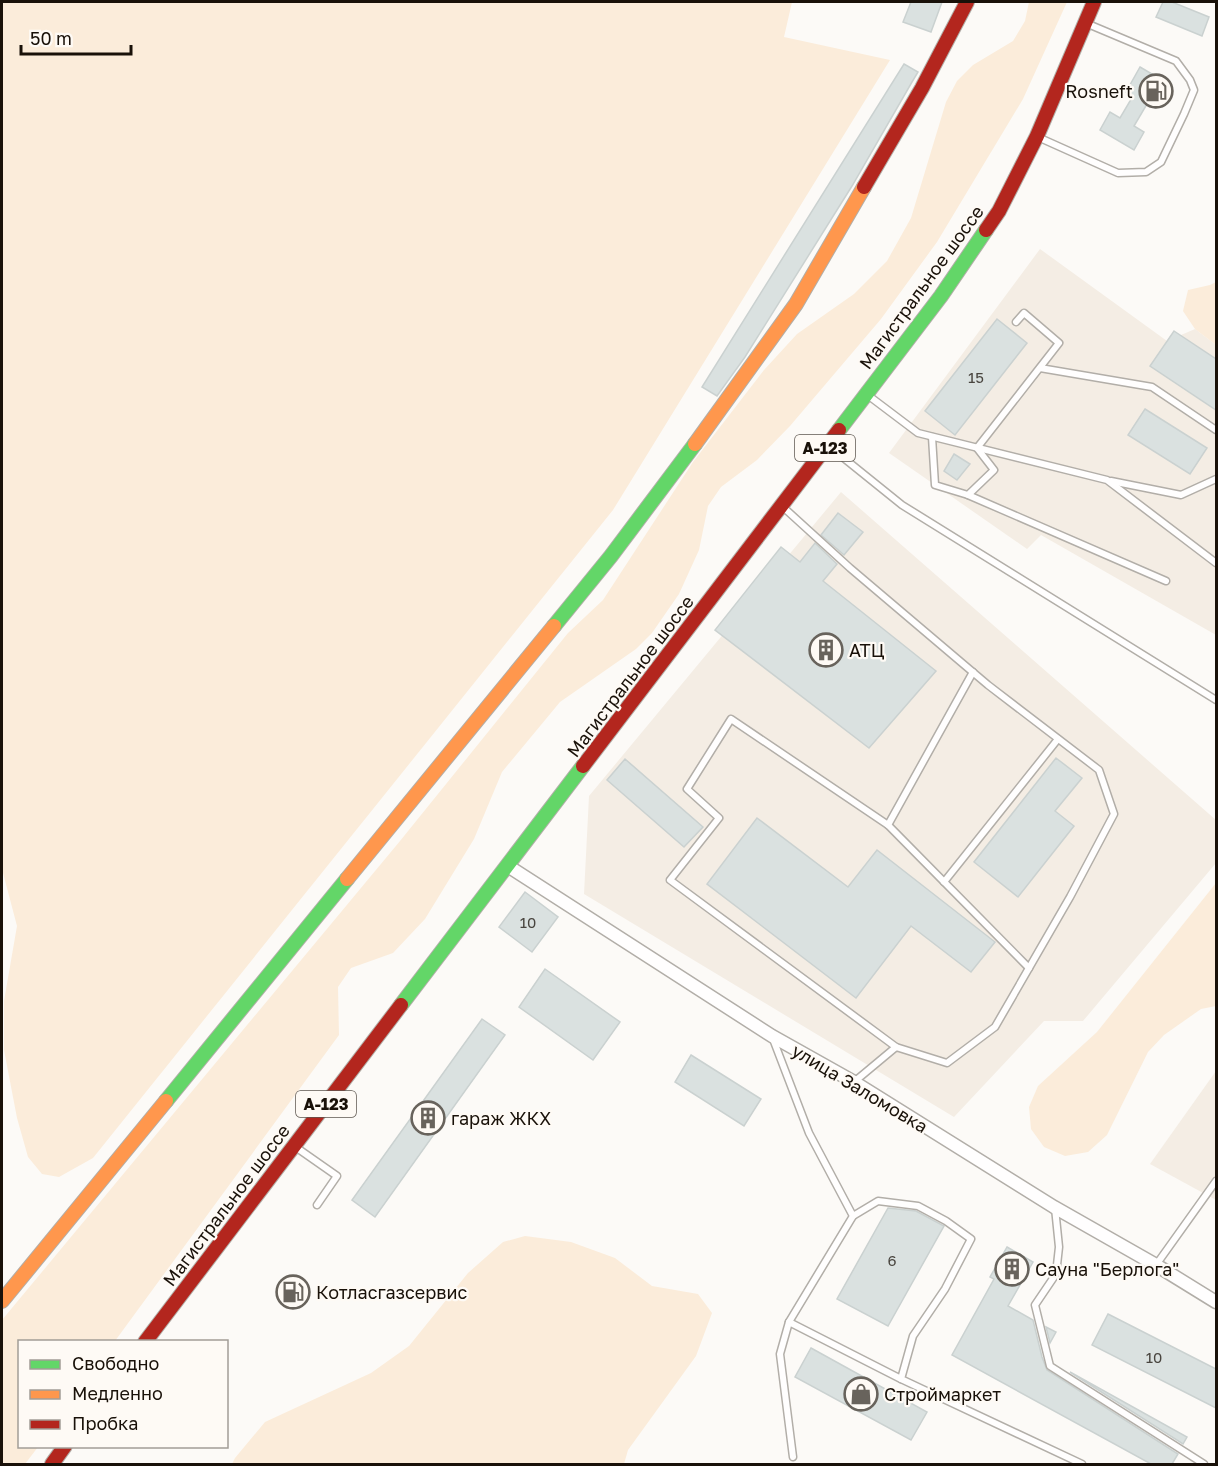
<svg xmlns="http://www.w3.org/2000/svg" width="1218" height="1466" viewBox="0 0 1218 1466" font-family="'Golos Text',sans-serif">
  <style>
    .built { fill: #f4ede4 }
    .green { fill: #fbecda }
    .building { fill: #dae1e0; stroke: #cad1d0; stroke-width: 1.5 }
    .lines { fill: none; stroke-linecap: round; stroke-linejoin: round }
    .lane-casing { stroke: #b2aea8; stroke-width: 9 }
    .street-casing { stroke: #b2aea8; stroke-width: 15 }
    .fast-casing { stroke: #b2aea8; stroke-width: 16 }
    .slow-casing { stroke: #b2aea8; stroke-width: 16 }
    .jam-casing { stroke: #b2aea8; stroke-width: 16 }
    .lane { stroke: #fffefe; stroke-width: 6 }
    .street { stroke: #fffefe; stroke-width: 12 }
    .fast { stroke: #63d668; stroke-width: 14 }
    .slow { stroke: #ff974d; stroke-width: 14 }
    .jam { stroke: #b3261e; stroke-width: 14 }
    .labels { text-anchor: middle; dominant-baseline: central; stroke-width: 4.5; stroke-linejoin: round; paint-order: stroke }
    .number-label { font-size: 15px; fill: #49453f }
    .shield { fill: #fefaf5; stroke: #5e5750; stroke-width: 1.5 }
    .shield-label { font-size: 16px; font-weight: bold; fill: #191109 }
    .poi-label { font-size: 18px; fill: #191109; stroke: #fefaf5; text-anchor: start }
    .street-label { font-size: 18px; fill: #191109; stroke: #fefaf5 }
  </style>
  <rect width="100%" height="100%" fill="#fcfaf7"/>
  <g class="built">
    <path d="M1040 249 1167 341 1195 329 1216 345V635L1041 535 1027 549 889 453Z"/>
    <path d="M841 492 1216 820V863L1083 1021H1044L954 1117 584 894 589 796Z"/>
    <path d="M1216 1071V1200L1150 1164Z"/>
  </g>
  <g class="green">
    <path d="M2 2H792L784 37 890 60 613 510 93 1158 59 1177 42 1174 28 1157 17 1118 4 1050V1001L17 926 2 869Z"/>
    <path d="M1029 2H1067L1023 99 937 242 881 319 790 426 757 460 721 487 708 506 699 550 679 594 652 633 636 649 560 702 502 772 474 839 425 919 393 953 351 968 338 987 339 1035 115 1341 20 1342V1446L38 1447 25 1464H2V1320L400 841 568 633 603 600 693 462 764 370 797 334 854 294 887 261 911 218 946 102 957 81 973 65 1013 41 1025 21Z"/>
    <path d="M1216 282V345L1195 329 1183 311 1188 290 1210 285Z"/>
    <path d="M1216 883V1006L1201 1009 1164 1035 1148 1052 1107 1135 1088 1152 1065 1156 1044 1147 1031 1129 1029 1107 1038 1086 1097 1032Z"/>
    <path d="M525 1236 571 1242 615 1258 652 1286 698 1294 712 1313 696 1356 628 1450 624 1464H232L235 1458 265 1422 371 1373 409 1346 468 1273 503 1242Z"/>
  </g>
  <g class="building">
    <path d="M911 2H942L931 32 903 22Z"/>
    <path d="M1163 2H1172L1209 17 1202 36 1156 17Z"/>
    <path d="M904 64 918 72 912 82 852 186 745 357 717 396 702 387Z"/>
    <path d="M1140 67 1169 84 1155 108 1147 104 1134 126 1144 132 1134 150 1100 130 1110 112 1120 118 1133 96 1126 92Z"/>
    <path d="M997 319 1027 343 955 435 925 411Z"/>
    <path d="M1174 331 1216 359V410L1150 366Z"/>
    <path d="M1145 409 1207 448 1190 474 1128 435Z"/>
    <path d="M954 454 970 464 957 480 944 471Z"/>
    <path d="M838 513 863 532 844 555 821 535Z"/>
    <path d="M815 543 837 564 823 581 936 671 869 748 715 630 781 547 800 562Z"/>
    <path d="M1056 758 1082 778 1055 811 1074 826 1018 897 974 862Z"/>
    <path d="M625 759 703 827 684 847 607 780Z"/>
    <path d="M757 818 848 887 877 850 995 942 971 972 911 926 856 998 707 884Z"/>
    <path d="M525 892 558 917 532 952 499 927Z"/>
    <path d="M545 969 620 1022 593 1060 519 1007Z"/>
    <path d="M482 1019 505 1035 375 1217 352 1200Z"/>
    <path d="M691 1055 761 1099 744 1126 675 1082Z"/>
    <path d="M888 1208 916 1211 944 1226 888 1326 837 1299Z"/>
    <path d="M1007 1247 1033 1262 1008 1306 1033 1320 1042 1357 1047 1370 1178 1454 1172 1464H1151L952 1355 994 1279 990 1277Z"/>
    <path d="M1108 1314 1216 1369V1408L1092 1345Z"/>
    <path d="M1046 1327 1056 1332 1050 1343Z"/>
    <path d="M811 1348 927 1412 911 1440 795 1377Z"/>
    <path d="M1070 1372 1187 1437 1183 1444Z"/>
  </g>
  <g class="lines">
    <defs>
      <g id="lane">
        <path d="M1040 138 1118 173 1146 172 1161 162 1184 114 1194 90 1190 80 1176 61 1088 24"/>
        <path d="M1040 368 1152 387 1216 430"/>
        <path d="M869 396 918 433 1107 480 1216 563"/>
        <path d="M932 437 935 485 968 495 994 470 977 448 1059 343 1024 313 1016 322"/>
        <path d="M830 447 902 505 1216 700"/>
        <path d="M1111 481 1181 495 1216 479"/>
        <path d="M968 495 1166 581"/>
        <path d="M783 507 850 568 988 685 1099 770 1114 814 1070 897 995 1027 947 1063 896 1047 854 1082"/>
        <path d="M888 825 1029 968"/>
        <path d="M944 882 1058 739"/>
        <path d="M773 1039 809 1133 853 1216 789 1322 780 1354 793 1457"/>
        <path d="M896 1047 670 880 719 818 687 789 731 719 888 825 973 672"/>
        <path d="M297 1148 337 1176 317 1205"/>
        <path d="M1055 1208 1059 1247 1056 1274 1035 1305 1050 1366 1204 1464"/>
        <path d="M853 1216 878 1201 918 1206 946 1221 971 1239 945 1289 913 1336 901 1379 1082 1464"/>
        <path d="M1156 1265 1216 1181"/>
        <path d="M789 1322 901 1379"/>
      </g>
      <path id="street" d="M508 866 772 1036 854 1082 1054 1207 1156 1265 1216 1302"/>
      <g id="fast">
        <path d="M839 430 941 296 986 230"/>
        <path d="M554 626 611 556 695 444"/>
        <path d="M401 1005 583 766"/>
        <path d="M166 1101 347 879"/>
      </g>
      <g id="slow">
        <path d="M695 444 796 304 864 187"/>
        <path d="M347 879 554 626"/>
        <path d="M2 1301 166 1101"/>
      </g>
      <g id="jam">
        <path d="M864 187 922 88 967 2"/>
        <path d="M986 230 999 211 1037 136 1094 2"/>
        <path d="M583 766 839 430"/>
        <path d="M145 1342 401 1005"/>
        <path d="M52 1464 65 1446"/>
      </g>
    </defs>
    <use href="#lane" class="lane-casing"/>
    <use href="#street" class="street-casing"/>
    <use href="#fast" class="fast-casing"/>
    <use href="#slow" class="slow-casing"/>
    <use href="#jam" class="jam-casing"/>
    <use href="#lane" class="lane"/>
    <use href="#street" class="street"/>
    <use href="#fast" class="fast"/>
    <use href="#slow" class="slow"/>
    <use href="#jam" class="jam"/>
  </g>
  <defs>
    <symbol id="fuel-ring" viewBox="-11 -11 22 22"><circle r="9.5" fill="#fefaf5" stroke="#68635c" stroke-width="1.5"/><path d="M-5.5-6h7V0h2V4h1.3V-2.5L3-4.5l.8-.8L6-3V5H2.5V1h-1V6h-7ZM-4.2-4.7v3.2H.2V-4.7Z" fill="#68635c"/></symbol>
    <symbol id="building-ring" viewBox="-11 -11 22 22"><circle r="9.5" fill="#fefaf5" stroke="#68635c" stroke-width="1.5"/><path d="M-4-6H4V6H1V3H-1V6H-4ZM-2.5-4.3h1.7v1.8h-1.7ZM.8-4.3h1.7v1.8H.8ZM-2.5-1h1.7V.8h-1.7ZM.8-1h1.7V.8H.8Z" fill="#68635c"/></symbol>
    <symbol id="shop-ring" viewBox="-11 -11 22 22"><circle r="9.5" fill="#fefaf5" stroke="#68635c" stroke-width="1.5"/><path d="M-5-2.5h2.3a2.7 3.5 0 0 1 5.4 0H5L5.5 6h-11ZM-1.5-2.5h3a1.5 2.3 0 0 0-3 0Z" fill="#68635c"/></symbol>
  </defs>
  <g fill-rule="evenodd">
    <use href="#fuel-ring" x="1137" y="72" width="38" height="38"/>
    <use href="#building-ring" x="807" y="631" width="38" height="38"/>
    <use href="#building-ring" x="409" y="1099" width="38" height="38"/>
    <use href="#building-ring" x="993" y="1250" width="38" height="38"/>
    <use href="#fuel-ring" x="274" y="1273" width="38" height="38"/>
    <use href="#shop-ring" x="842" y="1375" width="38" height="38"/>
  </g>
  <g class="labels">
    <g class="number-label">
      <text x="976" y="377">15</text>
      <text x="528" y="922">10</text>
      <text x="892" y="1260">6</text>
      <text x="1154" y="1357">10</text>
    </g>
    <g class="shield">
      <rect x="795" y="435" width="60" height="26" rx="4.5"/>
      <rect x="296" y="1091" width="60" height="26" rx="4.5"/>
    </g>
    <g class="shield-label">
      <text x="825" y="448">А-123</text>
      <text x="326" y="1104">А-123</text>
    </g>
    <g class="poi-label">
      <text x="1133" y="91" text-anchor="end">Rosneft</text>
      <text x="849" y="650">АТЦ</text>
      <text x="451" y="1118">гараж ЖКХ</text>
      <text x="1035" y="1269">Сауна "Берлога"</text>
      <text x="316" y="1292">Котласгазсервис</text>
      <text x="884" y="1394">Строймаркет</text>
    </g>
    <g class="street-label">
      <text transform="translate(921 287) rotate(-54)">Магистральное шоссе</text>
      <text transform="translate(630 676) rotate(-53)">Магистральное шоссе</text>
      <text transform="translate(860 1088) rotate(31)">улица Заломовка</text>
      <text transform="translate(226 1205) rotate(-53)">Магистральное шоссе</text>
    </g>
  </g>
  <rect width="1218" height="1466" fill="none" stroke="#191109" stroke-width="6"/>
  <rect x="18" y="1340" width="210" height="108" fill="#fefaf5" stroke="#a29d97" stroke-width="1.5"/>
  <rect x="30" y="1360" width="30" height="9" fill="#63d668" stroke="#a29d97" stroke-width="1.5"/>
  <text x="72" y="1370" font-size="18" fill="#191109">Свободно</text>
  <rect x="30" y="1390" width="30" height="9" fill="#ff974d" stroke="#a29d97" stroke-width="1.5"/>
  <text x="72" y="1400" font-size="18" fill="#191109">Медленно</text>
  <rect x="30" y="1420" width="30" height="9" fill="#b3261e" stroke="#a29d97" stroke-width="1.5"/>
  <text x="72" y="1430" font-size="18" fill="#191109">Пробка</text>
  <path d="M21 45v9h110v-9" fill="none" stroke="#191109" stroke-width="3"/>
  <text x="30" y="45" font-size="18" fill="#191109" stroke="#fefaf5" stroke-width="4.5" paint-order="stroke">50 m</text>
</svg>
